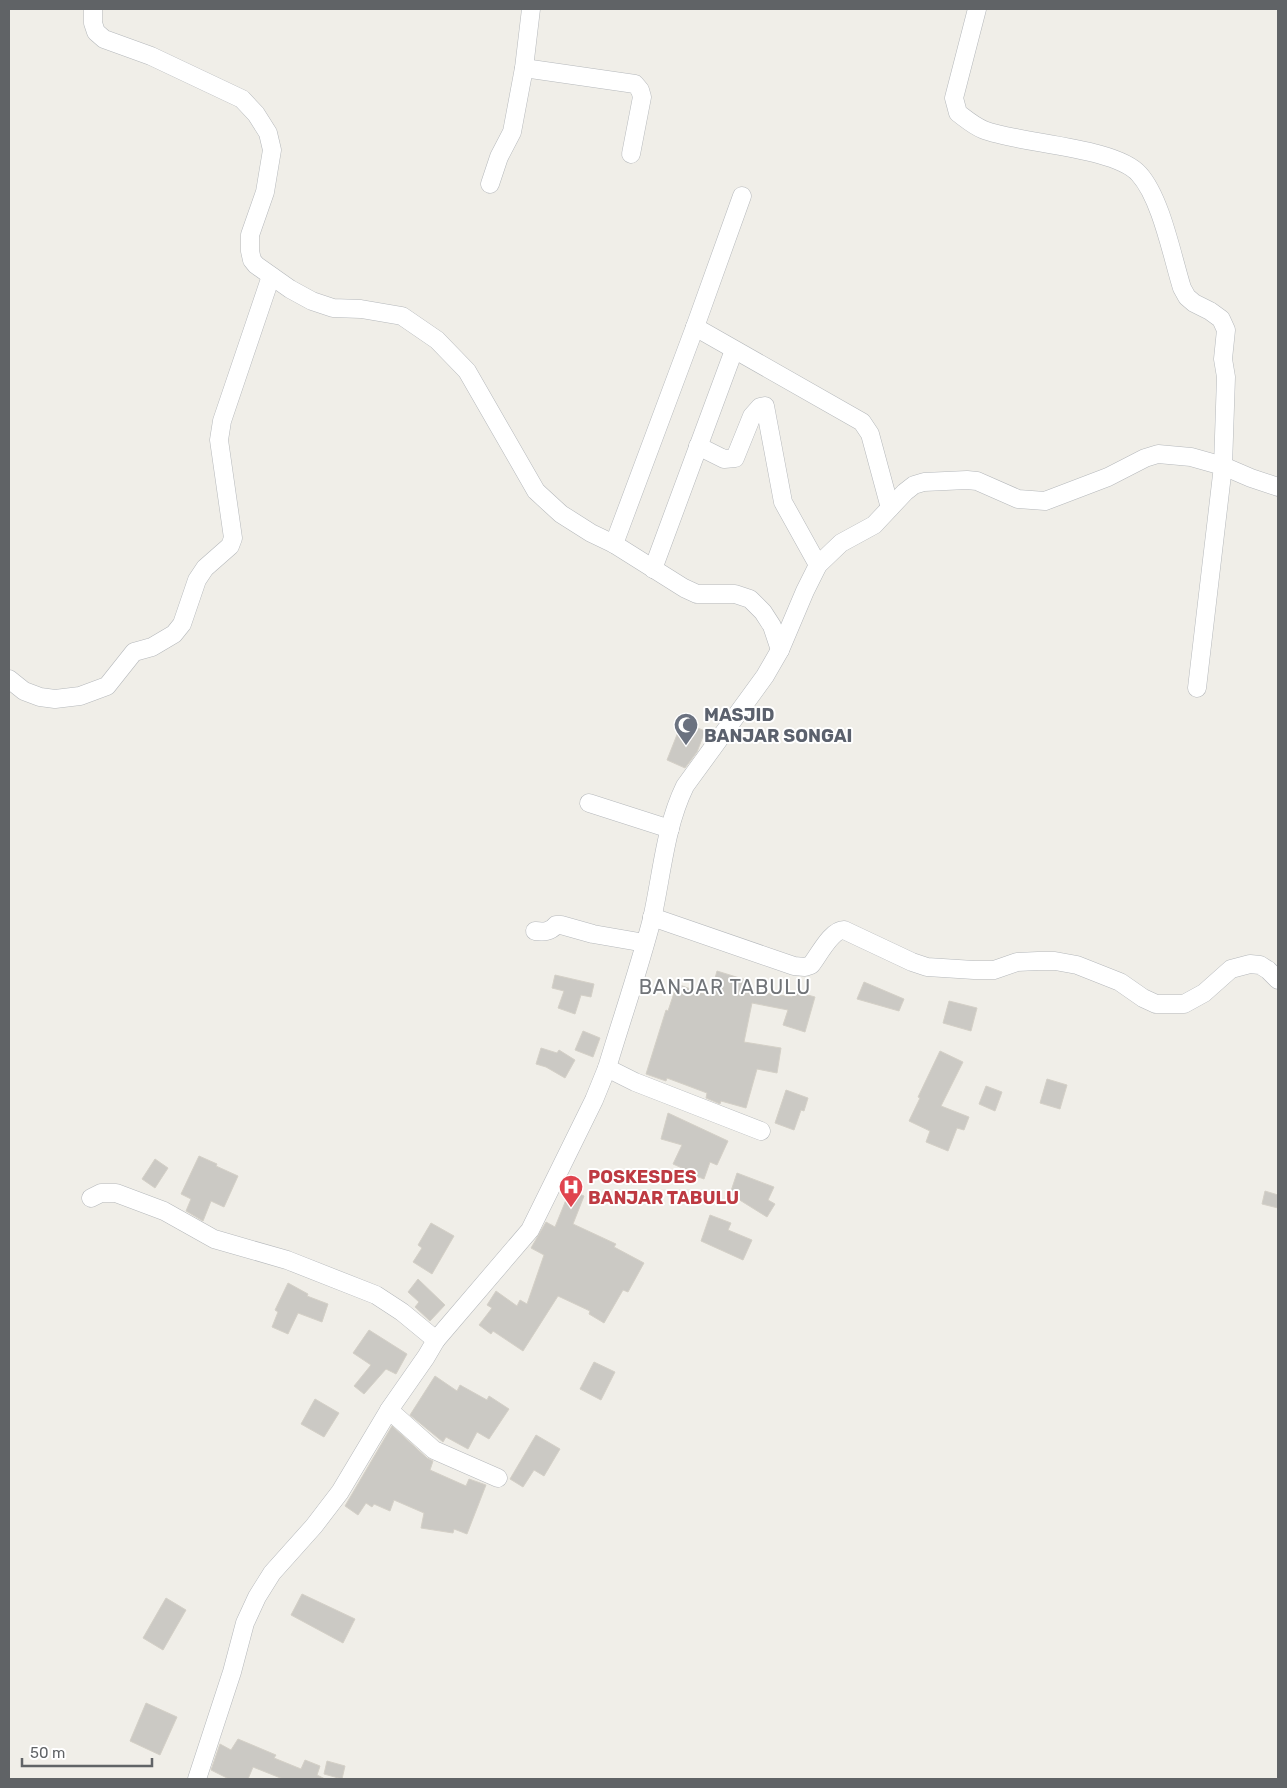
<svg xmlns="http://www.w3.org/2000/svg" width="1287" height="1788" viewBox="0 0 1287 1788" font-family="Rubik,sans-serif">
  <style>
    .building { fill: #cbc9c4; stroke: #d4d0c7 }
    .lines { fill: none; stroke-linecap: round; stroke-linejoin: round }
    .street-casing { stroke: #b5b8bb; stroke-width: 19 }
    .street { stroke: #fff; stroke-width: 18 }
    .labels { text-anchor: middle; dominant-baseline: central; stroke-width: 4; stroke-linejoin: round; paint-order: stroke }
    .worship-label { font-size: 18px; font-weight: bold; fill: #5b616d; stroke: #fff; text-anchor: start }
    .health-label { font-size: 18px; font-weight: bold; fill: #be3a42; stroke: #fff; text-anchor: start }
    .quarter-label { font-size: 20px; letter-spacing: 1px; fill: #717478; stroke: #fff }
  </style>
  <rect width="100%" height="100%" fill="#f0eee8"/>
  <g class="building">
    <path d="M682 722 705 731 697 752 685 768 667 760Z"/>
    <path d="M717 971 746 980 743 989 792 997 793 991 815 997 805 1032 783 1025 788 1010 752 1003 744 1042 781 1048 777 1073 757 1069 746 1108 721 1101 720 1104 706 1098 707 1093 667 1078 666 1081 646 1074 666 1010 668 1011 677 984 710 996Z"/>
    <path d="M555 975 594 984 591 997 581 995 575 1014 558 1008 564 991 552 988Z"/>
    <path d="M864 982 904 999 899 1011 857 999Z"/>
    <path d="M949 1001 977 1008 971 1031 943 1023Z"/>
    <path d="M583 1031 600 1038 593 1057 575 1050Z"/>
    <path d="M541 1048 557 1053 559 1050 575 1060 565 1078 546 1067 536 1064Z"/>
    <path d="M940 1051 963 1062 941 1106 969 1117 964 1130 957 1128 948 1151 926 1142 930 1131 909 1121 920 1098 918 1097Z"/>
    <path d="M1047 1079 1067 1085 1060 1109 1040 1103Z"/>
    <path d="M986 1086 1002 1092 995 1111 979 1104Z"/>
    <path d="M786 1090 808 1098 804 1111 801 1110 794 1130 775 1123Z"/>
    <path d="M668 1113 728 1141 717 1165 710 1162 704 1179 690 1174 691 1172 673 1164 682 1145 661 1139Z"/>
    <path d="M199 1156 217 1164 216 1166 238 1176 224 1207 211 1201 203 1221 186 1211 191 1199 181 1194Z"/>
    <path d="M155 1159 168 1168 155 1188 142 1179Z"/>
    <path d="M737 1173 774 1187 768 1200 775 1204 767 1217 730 1194Z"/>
    <path d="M570 1190 584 1196 573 1224 616 1244 614 1247 644 1263 628 1292 623 1290 604 1323 589 1314 590 1311 558 1296 523 1351 493 1331 491 1334 479 1325 492 1308 487 1305 496 1291 517 1306 520 1300 527 1304 544 1255 531 1248 546 1222 555 1227Z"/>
    <path d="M1265 1191 1278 1195V1208L1262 1204Z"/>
    <path d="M710 1215 731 1223 728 1230 752 1240 743 1260 701 1241Z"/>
    <path d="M431 1223 454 1236 432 1274 413 1262 422 1248 418 1245Z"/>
    <path d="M418 1279 445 1305 430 1321 415 1307 419 1302 408 1292Z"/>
    <path d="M288 1283 308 1294 307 1296 328 1304 322 1322 298 1313 288 1334 272 1327 278 1312 275 1310Z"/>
    <path d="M369 1330 407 1354 396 1374 386 1369 364 1394 354 1386 371 1365 353 1353Z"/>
    <path d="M594 1362 615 1372 601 1400 580 1389Z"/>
    <path d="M435 1376 457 1391 460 1385 487 1400 489 1396 509 1409 489 1439 477 1432 468 1449 446 1437 443 1442 410 1415Z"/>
    <path d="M315 1399 339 1413 324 1437 301 1424Z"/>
    <path d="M392 1426 427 1458 433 1461 430 1470 466 1486 469 1479 486 1485 467 1534 454 1529 453 1533 421 1528 424 1513 394 1500 390 1511 374 1504 372 1507 366 1503 358 1515 345 1506Z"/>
    <path d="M536 1435 560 1449 544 1476 534 1470 523 1487 510 1479Z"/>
    <path d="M302 1594 355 1619 343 1643 291 1615Z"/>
    <path d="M166 1598 186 1610 163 1650 143 1638Z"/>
    <path d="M146 1703 177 1717 160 1755 130 1741Z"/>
    <path d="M238 1739 276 1755 274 1758 301 1769 305 1760 320 1766 317 1775 325 1779H283L253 1767 248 1779H229L211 1770 220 1744 231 1750Z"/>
    <path d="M327 1761 345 1766 342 1779 324 1774Z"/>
  </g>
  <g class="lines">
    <defs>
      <g id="street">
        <path d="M93 9V23L96 32 104 39 151 56 242 99 256 114 268 133 272 150 265 192 250 235V251L252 260 256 265 290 289 312 301 333 308 361 309 402 316 437 340 467 371 536 491 561 514 591 533 614 544 684 588 697 594H735L750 599 763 612 772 626 780 650"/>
        <path d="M977 9 954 98 958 113C966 119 974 126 984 130 1021 144 1115 147 1139 174 1161 198 1172 256 1182 288L1187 297 1194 303 1210 311 1221 319 1226 330 1223 359 1226 377 1223 466 1197 688"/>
        <path d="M524 68 635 84 640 90 642 97 631 154"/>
        <path d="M490 184 499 157 512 132 524 68 531 9"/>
        <path d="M695 327 862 422 870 434 890 508"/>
        <path d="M698 446 724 459 735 458 752 416 760 407 765 406 783 502 818 565"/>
        <path d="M614 544 695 327 742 196"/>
        <path d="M653 569 734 350"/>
        <path d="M9 679 24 691 40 697 55 699 80 696 107 686 134 652 152 647 174 634 182 624 197 580 205 568 230 546 233 538 219 440 222 421 271 276"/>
        <path d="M589 803 670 829"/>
        <path d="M652 917 794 966 805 967 811 965C819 955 831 930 844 930L912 962 927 967 974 970H994L1017 962 1038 961H1055L1077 965 1120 982 1143 998 1156 1004H1184L1204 993 1231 969 1250 964 1260 965 1268 970 1278 980"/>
        <path d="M535 931C544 932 550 932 556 925H561L593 934 645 943"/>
        <path d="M761 1131 635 1082 607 1068C622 1018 639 969 652 919 662 874 665 827 685 786L765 676 780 650 805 591 818 565 841 543 874 525 905 492 914 485 924 482 967 480 977 481 1018 499 1045 501 1108 477 1145 458 1158 454 1191 457 1223 466 1251 478 1278 487"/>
        <path d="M91 1198 101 1193H116L164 1211 214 1239 287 1260 376 1295 402 1312 436 1340 426 1357 389 1410 434 1450 498 1478"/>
        <path d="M436 1340 530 1230 594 1100 607 1068"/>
        <path d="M197 1779 232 1672 245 1623 257 1597 272 1573 314 1526 340 1492 389 1410"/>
      </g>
    </defs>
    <use href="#street" class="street-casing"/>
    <use href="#street" class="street"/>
  </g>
  <defs>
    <symbol id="mosque-pin" viewBox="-11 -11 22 30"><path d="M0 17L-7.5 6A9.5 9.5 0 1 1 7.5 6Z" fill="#6b7280" stroke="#fff"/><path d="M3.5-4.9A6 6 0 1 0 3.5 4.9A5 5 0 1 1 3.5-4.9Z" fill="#fff"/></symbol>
    <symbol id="hospital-pin" viewBox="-11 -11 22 30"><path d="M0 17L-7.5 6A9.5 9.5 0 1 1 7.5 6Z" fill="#e0444e" stroke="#fff"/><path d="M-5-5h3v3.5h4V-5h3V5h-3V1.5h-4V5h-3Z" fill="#fff"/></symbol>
  </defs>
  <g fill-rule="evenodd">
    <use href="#mosque-pin" x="672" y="711" width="28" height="38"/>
    <use href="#hospital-pin" x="557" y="1173" width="28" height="38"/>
  </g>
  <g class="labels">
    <g class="worship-label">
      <text x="704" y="715">MASJID<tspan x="704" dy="21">BANJAR SONGAI</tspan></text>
    </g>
    <g class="health-label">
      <text x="588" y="1177">POSKESDES<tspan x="588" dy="21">BANJAR TABULU</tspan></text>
    </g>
    <g class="quarter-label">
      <text x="725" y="987">BANJAR TABULU</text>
    </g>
  </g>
  <rect width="1287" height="1788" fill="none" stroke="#606366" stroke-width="20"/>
  <path d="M22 1758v8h130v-8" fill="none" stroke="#606366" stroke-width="2.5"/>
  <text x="30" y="1758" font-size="15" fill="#606366" stroke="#ffffff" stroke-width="4" paint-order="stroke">50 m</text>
</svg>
